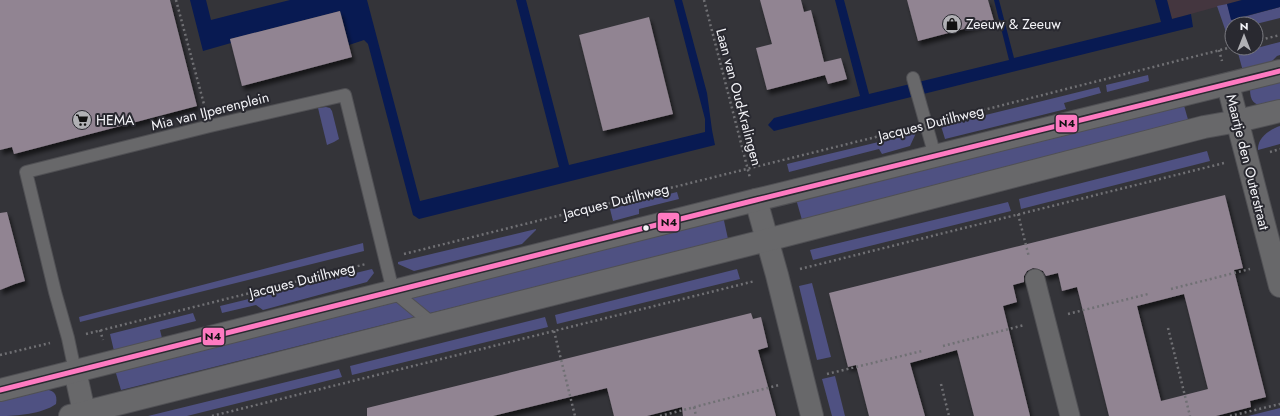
<svg xmlns="http://www.w3.org/2000/svg" width="1280" height="416" viewBox="0 0 1280 416" font-family="Jost,sans-serif">
  <style>
    .education { fill: #44363f }
    .green { fill: #4f5182 }
    .water { fill: #081a52 }
    .building { fill: #918492; fill-rule: evenodd; filter: url(#shadow) }
    .lines { fill: none; stroke-linecap: round; stroke-linejoin: round }
    .service-casing { stroke: #505054; stroke-width: 14 }
    .pedestrian-casing { stroke: #505054; stroke-width: 21 }
    .minor-casing { stroke: #505054; stroke-width: 24 }
    .secondary-casing { stroke: #505054; stroke-width: 24 }
    .path { stroke: #707074; stroke-width: 2.5; stroke-dasharray: 2 3; stroke-linecap: butt }
    .service { stroke: #68686a; stroke-width: 12 }
    .pedestrian { stroke: #68686a; stroke-width: 19 }
    .minor { stroke: #68686a; stroke-width: 22 }
    .secondary { stroke: #68686a; stroke-width: 22 }
    .bus-1-casing { stroke: #292930; stroke-width: 8 }
    .bus-1 { stroke: #fe7ac1; stroke-width: 5 }
    .bus-dot { fill: #f4f4f8; stroke: #292930; stroke-width: 1.5 }
    .labels { text-anchor: middle; dominant-baseline: central; stroke-width: 4; stroke-linejoin: round; paint-order: stroke }
    .poi-label { font-size: 14px; fill: #f4f4f8; stroke: #292930; text-anchor: start }
    .street-label { font-size: 14px; fill: #f4f4f8; stroke: #292930 }
    .line-badge { stroke: #292930; stroke-width: 1.5 }
    .pale-badge-label { font-size: 11px; text-anchor: middle; font-weight: bold; fill: #111 }
  </style>
  <defs>
    <filter id="shadow"><feDropShadow dx="2.5" dy="4.5" stdDeviation="2" flood-color="#0009"/></filter>
  </defs>
  <rect width="100%" height="100%" fill="#343439"/>
  <path class="education" d="M1167 0H1242L1172 19Z"/>
  <g class="green">
    <path d="M1227 4 1232 20 1280 7V18L1256 24H1232V30L1226 32 1217 6Z"/>
    <path d="M1280 42V55L1277 56 1262 71 1244 75 1238 53Z"/>
    <path d="M1148 75 1149 81 1107 92 1106 85Z"/>
    <path d="M1280 77V101C1265 105 1250 111 1250 89Z"/>
    <path d="M1099 87 1101 93 1064 103 1066 109 945 139 941 126Z"/>
    <path d="M1183 102 1189 123 802 220 796 199Z"/>
    <path d="M326 107 330 108 332 111 339 139 334 142 327 145 318 108Z"/>
    <path d="M1280 126V144L1258 150C1257 138 1270 129 1280 126Z"/>
    <path d="M916 133 910 146 882 154 879 149 789 172 787 164Z"/>
    <path d="M1207 151 1210 161 1021 209 1019 199Z"/>
    <path d="M677 192 679 199 639 209V214L613 221 610 209Z"/>
    <path d="M1008 202 1011 211 813 260 810 250Z"/>
    <path d="M723 216 728 239 121 390 115 370Z"/>
    <path d="M536 229V230L522 244 414 271 398 264V262Z"/>
    <path d="M363 243 364 251 80 322 79 317Z"/>
    <path d="M372 269 374 273 367 282 263 310 256 305 222 313 220 306Z"/>
    <path d="M737 269 740 279 557 324 555 315Z"/>
    <path d="M812 283 831 357 817 360 799 286Z"/>
    <path d="M193 313 196 321 160 330 162 338 114 351 110 334Z"/>
    <path d="M545 317 548 327 352 375 350 366Z"/>
    <path d="M339 369 342 377 187 416H148Z"/>
    <path d="M835 376 845 416H832L822 379Z"/>
    <path d="M43 389C53 390 58 393 56 404 42 414 17 416 0 416V398Z"/>
    <path d="M1280 408V416H1248Z"/>
  </g>
  <g class="water">
    <path d="M190 0H206L211 20 290 0H367L420 201 559 167 516 0H526L569 165 705 132V119L674 0H682L707 93 712 130 715 145 419 219 413 215 368 44 364 40 349 45 340 11 230 39 231 43 203 51Z"/>
    <path d="M835 0H844L869 94 1009 60 994 0H999L1014 58 1161 22 1155 0H1167L1172 19 1191 14 1193 27 774 131 768 125 774 118 860 96Z"/>
    <path d="M1242 0H1280V7L1231 20 1227 4Z"/>
  </g>
  <g class="building">
    <path d="M0 0H170L197 106 14 154 12 147 0 150Z"/>
    <path d="M760 0H801L804 12 811 10 824 62 841 58 847 79 828 84 825 75 767 90 756 48 772 44Z"/>
    <path d="M907 0H988L994 21 918 41Z"/>
    <path d="M340 11 352 57 242 86 230 39Z"/>
    <path d="M649 17 673 114 603 131 579 35Z"/>
    <path d="M1225 195 1243 268 1234 270 1266 397 1250 401 1251 407 1216 416H1109L1077 287 1062 291 1058 273 1046 276 1043 271 1038 269 1033 268 1027 271 1024 276V282L1013 285 1017 302 1003 306 1030 416H974L957 350 910 363 925 416H869L856 365 848 367 829 293ZM1184 294 1208 389 1161 401 1137 306Z"/>
    <path d="M7 212 25 281 15 284 0 290V213Z"/>
    <path d="M751 313 753 319 761 317 768 347 758 350 776 416H683L682 407 647 416H614L607 388 493 416H367V408Z"/>
  </g>
  <g class="lines">
    <defs>
      <g id="service">
        <path d="M913 78 935 156"/>
        <path d="M75 371 68 338 55 292 26 172 210 126 345 95 393 291 433 324"/>
      </g>
      <path id="pedestrian" d="M1035 279 1070 416"/>
      <g id="minor">
        <path d="M1228 85 1280 286"/>
        <path d="M756 200 777 275 812 416"/>
        <path d="M75 371 85 416"/>
      </g>
      <g id="secondary">
        <path d="M0 390 756 200 1280 71"/>
        <path d="M70 416 767 240 1204 127 1238 121 1280 111"/>
      </g>
    </defs>
    <use href="#service" class="service-casing"/>
    <use href="#pedestrian" class="pedestrian-casing"/>
    <use href="#minor" class="minor-casing"/>
    <use href="#secondary" class="secondary-casing"/>
    <g class="path">
      <path d="M176 0 205 108"/>
      <path d="M704 0 750 178"/>
      <path d="M1256 41 1280 35"/>
      <path d="M1219 50 1222 61"/>
      <path d="M944 120 1232 47"/>
      <path d="M1270 152 1280 149"/>
      <path d="M1018 214 1029 257"/>
      <path d="M404 254 908 129"/>
      <path d="M800 269 1224 163"/>
      <path d="M1171 289 1250 269"/>
      <path d="M1068 314 1148 294"/>
      <path d="M1168 328 1190 416"/>
      <path d="M100 330 103 340"/>
      <path d="M554 331 575 416"/>
      <path d="M86 334 366 264"/>
      <path d="M943 346 1024 325"/>
      <path d="M0 355 50 343"/>
      <path d="M827 374 922 351"/>
      <path d="M941 384 949 416"/>
      <path d="M694 407 696 416"/>
      <path d="M212 416 755 281"/>
      <path d="M660 416 779 385"/>
      <path d="M1230 416 1280 404"/>
    </g>
    <use href="#service" class="service"/>
    <use href="#pedestrian" class="pedestrian"/>
    <use href="#minor" class="minor"/>
    <use href="#secondary" class="secondary"/>
    <defs>
      <path id="bus-1" d="M0 390 756 200 1280 71"/>
    </defs>
    <use href="#bus-1" class="bus-1-casing"/>
    <use href="#bus-1" class="bus-1"/>
  </g>
  <defs>
    <symbol id="shop-disc" viewBox="-11 -11 22 22"><circle r="9.5" fill="#b1b1b5" stroke="#292930"/><path d="M-5-2.5h2.3a2.7 3.5 0 0 1 5.4 0H5L5.5 6h-11ZM-1.5-2.5h3a1.5 2.3 0 0 0-3 0Z" fill="#111"/></symbol>
    <symbol id="supermarket-disc" viewBox="-11 -11 22 22"><circle r="9.5" fill="#b1b1b5" stroke="#292930"/><path d="M-6-5.5h2.5l.6 2H6L4.5 2H-2.5L-4.4-4H-6ZM-1.5 3.2a1.3 1.3 0 1 0 .1 0ZM3 3.2a1.3 1.3 0 1 0 .1 0Z" fill="#111"/></symbol>
  </defs>
  <g fill-rule="evenodd">
    <use href="#shop-disc" x="941" y="13" width="22" height="22"/>
    <use href="#supermarket-disc" x="71" y="109" width="22" height="22"/>
  </g>
  <circle class="bus-dot" cx="646" cy="228" r="3.5"/>
  <g class="labels">
    <g class="poi-label">
      <text x="966" y="24">Zeeuw &amp; Zeeuw</text>
      <text x="96" y="120">HEMA</text>
    </g>
    <g class="street-label">
      <text transform="translate(739 97) rotate(75)">Laan van Oud-Kralingen</text>
      <text transform="translate(210 111) rotate(-14)">Mia van IJperenplein</text>
      <text transform="translate(931 123) rotate(-14)">Jacques Dutilhweg</text>
      <text transform="translate(1248 162) rotate(76)">Maartje den Outerstraat</text>
      <text transform="translate(616 201) rotate(-14)">Jacques Dutilhweg</text>
      <text transform="translate(302 280) rotate(-14)">Jacques Dutilhweg</text>
    </g>
  </g>
  <g class="line-badge">
    <rect x="1055" y="114" width="23" height="19" rx="4" fill="#fe7ac1"/>
    <rect x="657" y="212" width="23" height="20" rx="4" fill="#fe7ac1"/>
    <rect x="202" y="327" width="23" height="19" rx="4" fill="#fe7ac1"/>
  </g>
  <g class="pale-badge-label">
    <text x="1067" y="127">N4</text>
    <text x="669" y="226">N4</text>
    <text x="213" y="340">N4</text>
  </g>
  <g transform="translate(1244 36)"><circle r="19" fill="#292930" stroke="#7a7a80"/>
  <path d="M0-3L7 15L0 10L-7 15Z" fill="#b1b1b5"/>
  <text y="-6" font-size="11" font-weight="bold" text-anchor="middle" fill="#f4f4f8">N</text>
  </g>
</svg>
